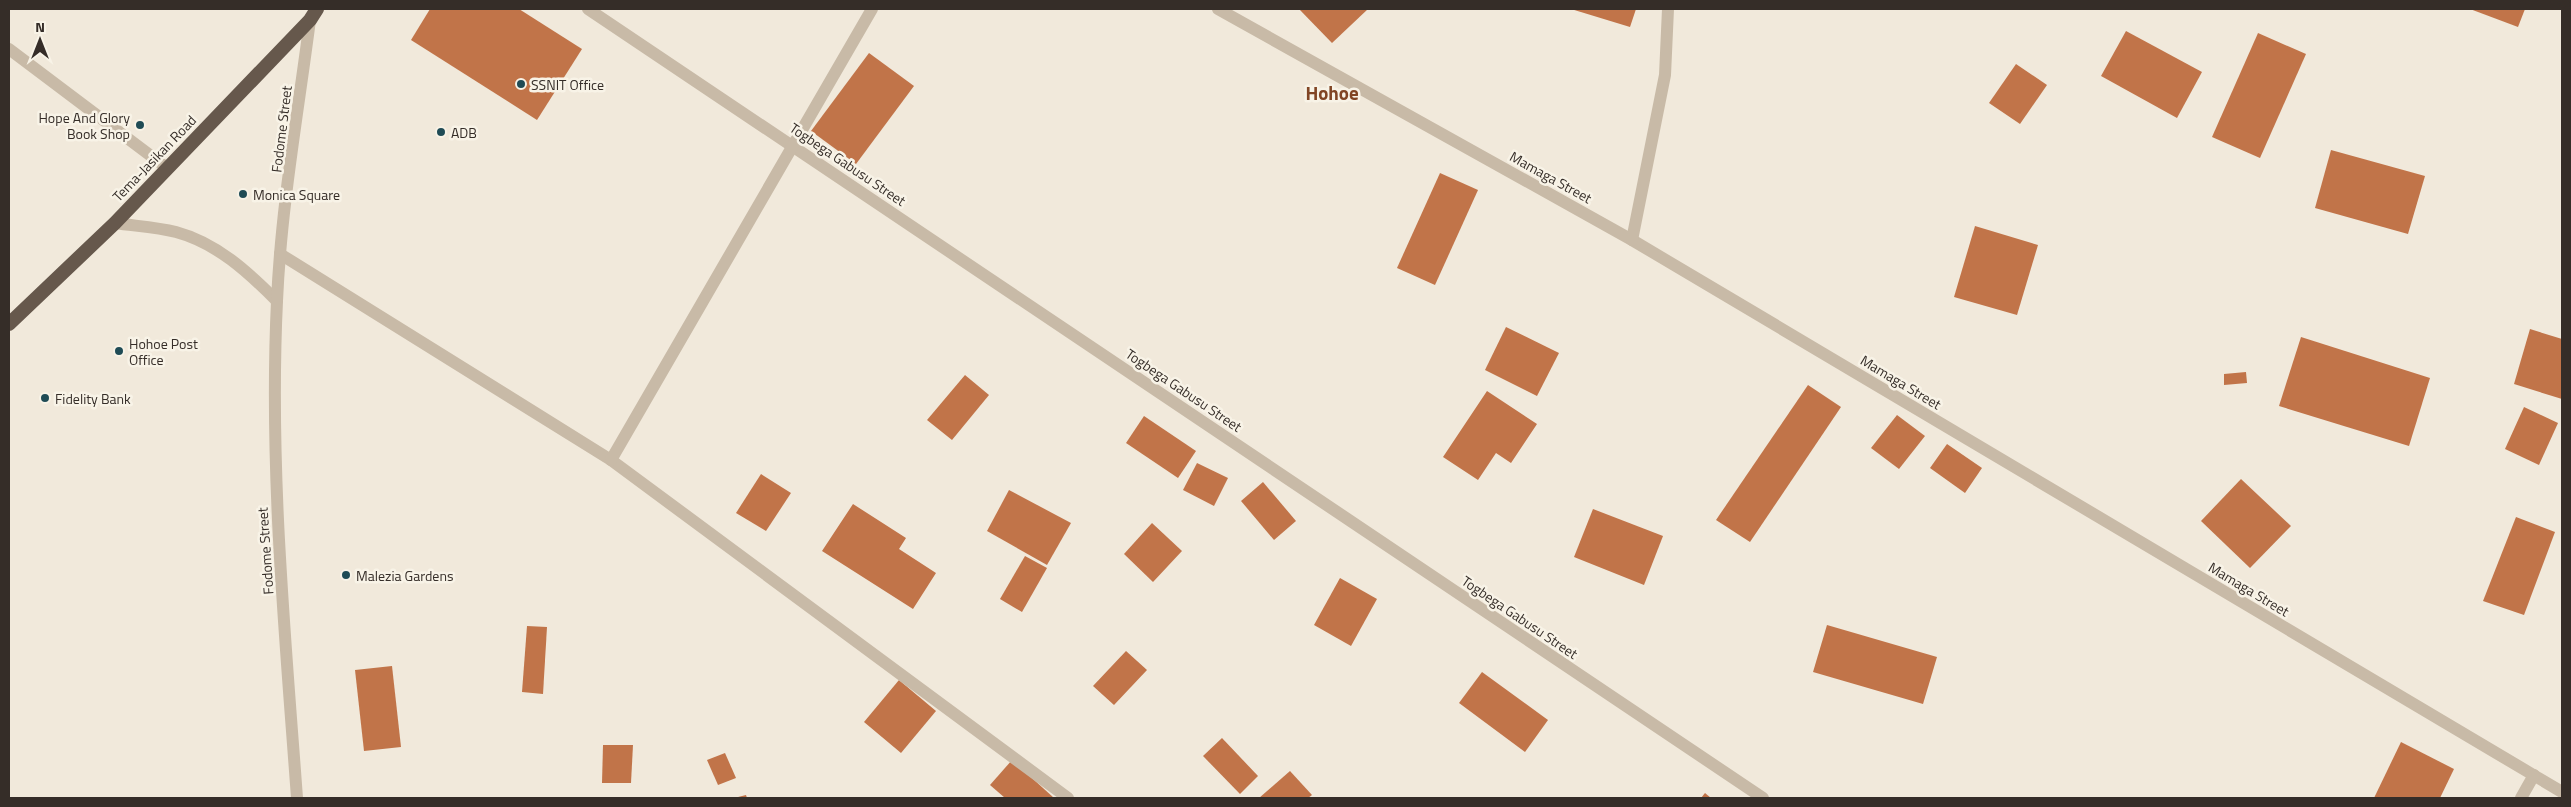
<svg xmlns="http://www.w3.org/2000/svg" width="2571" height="807" viewBox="0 0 2571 807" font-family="'Titillium Web',sans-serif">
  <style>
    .building { fill: #c17449 }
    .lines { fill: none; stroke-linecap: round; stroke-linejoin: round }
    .minor { stroke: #c8baa7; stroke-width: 12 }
    .tertiary { stroke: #c8baa7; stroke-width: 12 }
    .trunk { stroke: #66584c; stroke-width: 14 }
    .poi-dot { fill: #1f4b55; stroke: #f8f3e7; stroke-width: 2 }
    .labels { text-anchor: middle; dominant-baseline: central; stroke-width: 5; stroke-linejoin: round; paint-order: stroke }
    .poi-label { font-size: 14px; fill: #352d28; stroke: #f8f3e7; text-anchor: start }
    .street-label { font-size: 14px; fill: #352d28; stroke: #f8f3e7 }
    .district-label { font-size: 19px; font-weight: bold; fill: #814524; stroke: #f8f3e7 }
  </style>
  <rect width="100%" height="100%" fill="#f1e9db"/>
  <g class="building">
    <path d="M430 9H519L582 49 537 120 411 40Z"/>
    <path d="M1299 9H1368L1332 43Z"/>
    <path d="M1571 9H1636L1630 27Z"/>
    <path d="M2470 9H2525L2518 27Z"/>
    <path d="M2126 31 2202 72 2177 118 2101 76Z"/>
    <path d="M2258 33 2306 54 2260 158 2212 137Z"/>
    <path d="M869 53 914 86 856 164 811 131Z"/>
    <path d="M2016 64 2047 85 2020 124 1989 103Z"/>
    <path d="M2331 150 2425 176 2408 234 2315 208Z"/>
    <path d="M1440 173 1478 190 1435 285 1397 268Z"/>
    <path d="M1975 226 2038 245 2017 315 1954 297Z"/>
    <path d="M1506 327 1559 353 1537 396 1485 370Z"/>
    <path d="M2530 329 2562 339V399L2514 384Z"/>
    <path d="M2301 337 2430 378 2409 446 2279 406Z"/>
    <path d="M2246 372 2247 383 2224 385V374Z"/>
    <path d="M965 375 989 395 952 440 927 420Z"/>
    <path d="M1808 385 1841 407 1750 542 1716 520Z"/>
    <path d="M1487 391 1537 424 1511 463 1496 453 1478 480 1443 457Z"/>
    <path d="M2524 407 2558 423 2539 465 2505 449Z"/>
    <path d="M1897 415 1925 436 1899 469 1871 448Z"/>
    <path d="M1144 416 1196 451 1178 478 1126 443Z"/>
    <path d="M1947 444 1982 468 1965 493 1930 468Z"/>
    <path d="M1197 463 1228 478 1214 506 1183 490Z"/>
    <path d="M761 474 791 493 766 531 736 513Z"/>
    <path d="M2241 479 2291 526 2250 568 2201 521Z"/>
    <path d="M1263 482 1296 521 1274 540 1241 501Z"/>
    <path d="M1009 490 1071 523 1047 565 987 531Z"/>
    <path d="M853 504 906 538 899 549 936 573 913 609 822 551Z"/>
    <path d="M1593 509 1663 536 1644 585 1574 557Z"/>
    <path d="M2516 517 2555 532 2524 615 2483 601Z"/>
    <path d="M1152 523 1182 551 1153 582 1124 554Z"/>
    <path d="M1025 556 1047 568 1022 612 1000 599Z"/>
    <path d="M1340 578 1377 599 1351 646 1314 625Z"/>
    <path d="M1827 625 1937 657 1923 704 1813 672Z"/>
    <path d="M527 626 547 627 543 694 522 692Z"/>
    <path d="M1126 651 1147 670 1114 705 1093 686Z"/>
    <path d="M392 666 401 747 364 751 355 670Z"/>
    <path d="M1482 672 1548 720 1525 752 1459 703Z"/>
    <path d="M899 680 936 711 901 753 864 722Z"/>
    <path d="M1222 738 1258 776 1240 794 1203 756Z"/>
    <path d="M2401 742 2454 769 2440 798H2374Z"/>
    <path d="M603 745H633L631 783H602Z"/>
    <path d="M725 753 736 778 718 785 707 760Z"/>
    <path d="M1012 760 1054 798H1005L990 785Z"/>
    <path d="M1290 771 1312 795 1308 798H1259Z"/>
    <path d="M1705 793 1711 798H1701Z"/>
    <path d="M746 795 747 798H734Z"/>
  </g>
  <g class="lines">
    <g class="minor">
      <path d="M588 9 1763 798"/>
      <path d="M1218 9 1632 240 2562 792"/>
      <path d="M9 49 167 168"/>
      <path d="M1632 240 1665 75 1668 9"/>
      <path d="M280 254 611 460 1068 798"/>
      <path d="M611 460 872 9"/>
      <path d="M2521 798 2534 775"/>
    </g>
    <g class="tertiary">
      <path d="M115 223C135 226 156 227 176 232 217 243 248 272 277 301"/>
      <path d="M297 798C285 633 269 467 277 301 281 207 298 113 310 20"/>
    </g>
    <path class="trunk" d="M9 324 115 223 310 20 317 9"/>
  </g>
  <g class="poi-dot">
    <circle cx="521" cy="84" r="5"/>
    <circle cx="140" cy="125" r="5"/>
    <circle cx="441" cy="132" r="5"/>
    <circle cx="243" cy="194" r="5"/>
    <circle cx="119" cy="351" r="5"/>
    <circle cx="45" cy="398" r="5"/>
    <circle cx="346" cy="575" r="5"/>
  </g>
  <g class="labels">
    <g class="poi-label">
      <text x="531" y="84">SSNIT Office</text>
      <text x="130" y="117" text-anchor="end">Hope And Glory<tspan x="130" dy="16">Book Shop</tspan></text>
      <text x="451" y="132">ADB</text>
      <text x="253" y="194">Monica Square</text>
      <text x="129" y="343">Hohoe Post<tspan x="129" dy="16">Office</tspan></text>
      <text x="55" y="398">Fidelity Bank</text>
      <text x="356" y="575">Malezia Gardens</text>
    </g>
    <g class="street-label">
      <text transform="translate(281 129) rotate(-83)">Fodome Street</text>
      <text transform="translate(154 158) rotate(-46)">Tema-Jasikan Road</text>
      <text transform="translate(848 164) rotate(34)">Togbega Gabusu Street</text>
      <text transform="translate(1551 177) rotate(29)">Mamaga Street</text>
      <text transform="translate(1901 382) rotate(31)">Mamaga Street</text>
      <text transform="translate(1184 390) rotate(34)">Togbega Gabusu Street</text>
      <text transform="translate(265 551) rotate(-94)">Fodome Street</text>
      <text transform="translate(2249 589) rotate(31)">Mamaga Street</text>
      <text transform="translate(1520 617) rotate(34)">Togbega Gabusu Street</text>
    </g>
    <g class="district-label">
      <text x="1332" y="92">Hohoe</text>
    </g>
  </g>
  <rect width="2571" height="807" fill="none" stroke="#352d28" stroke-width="20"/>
  <g transform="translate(40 40)" stroke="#f8f3e7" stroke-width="4" paint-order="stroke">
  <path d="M0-4L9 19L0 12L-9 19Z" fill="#352d28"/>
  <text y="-8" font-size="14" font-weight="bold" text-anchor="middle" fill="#352d28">N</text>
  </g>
</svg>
